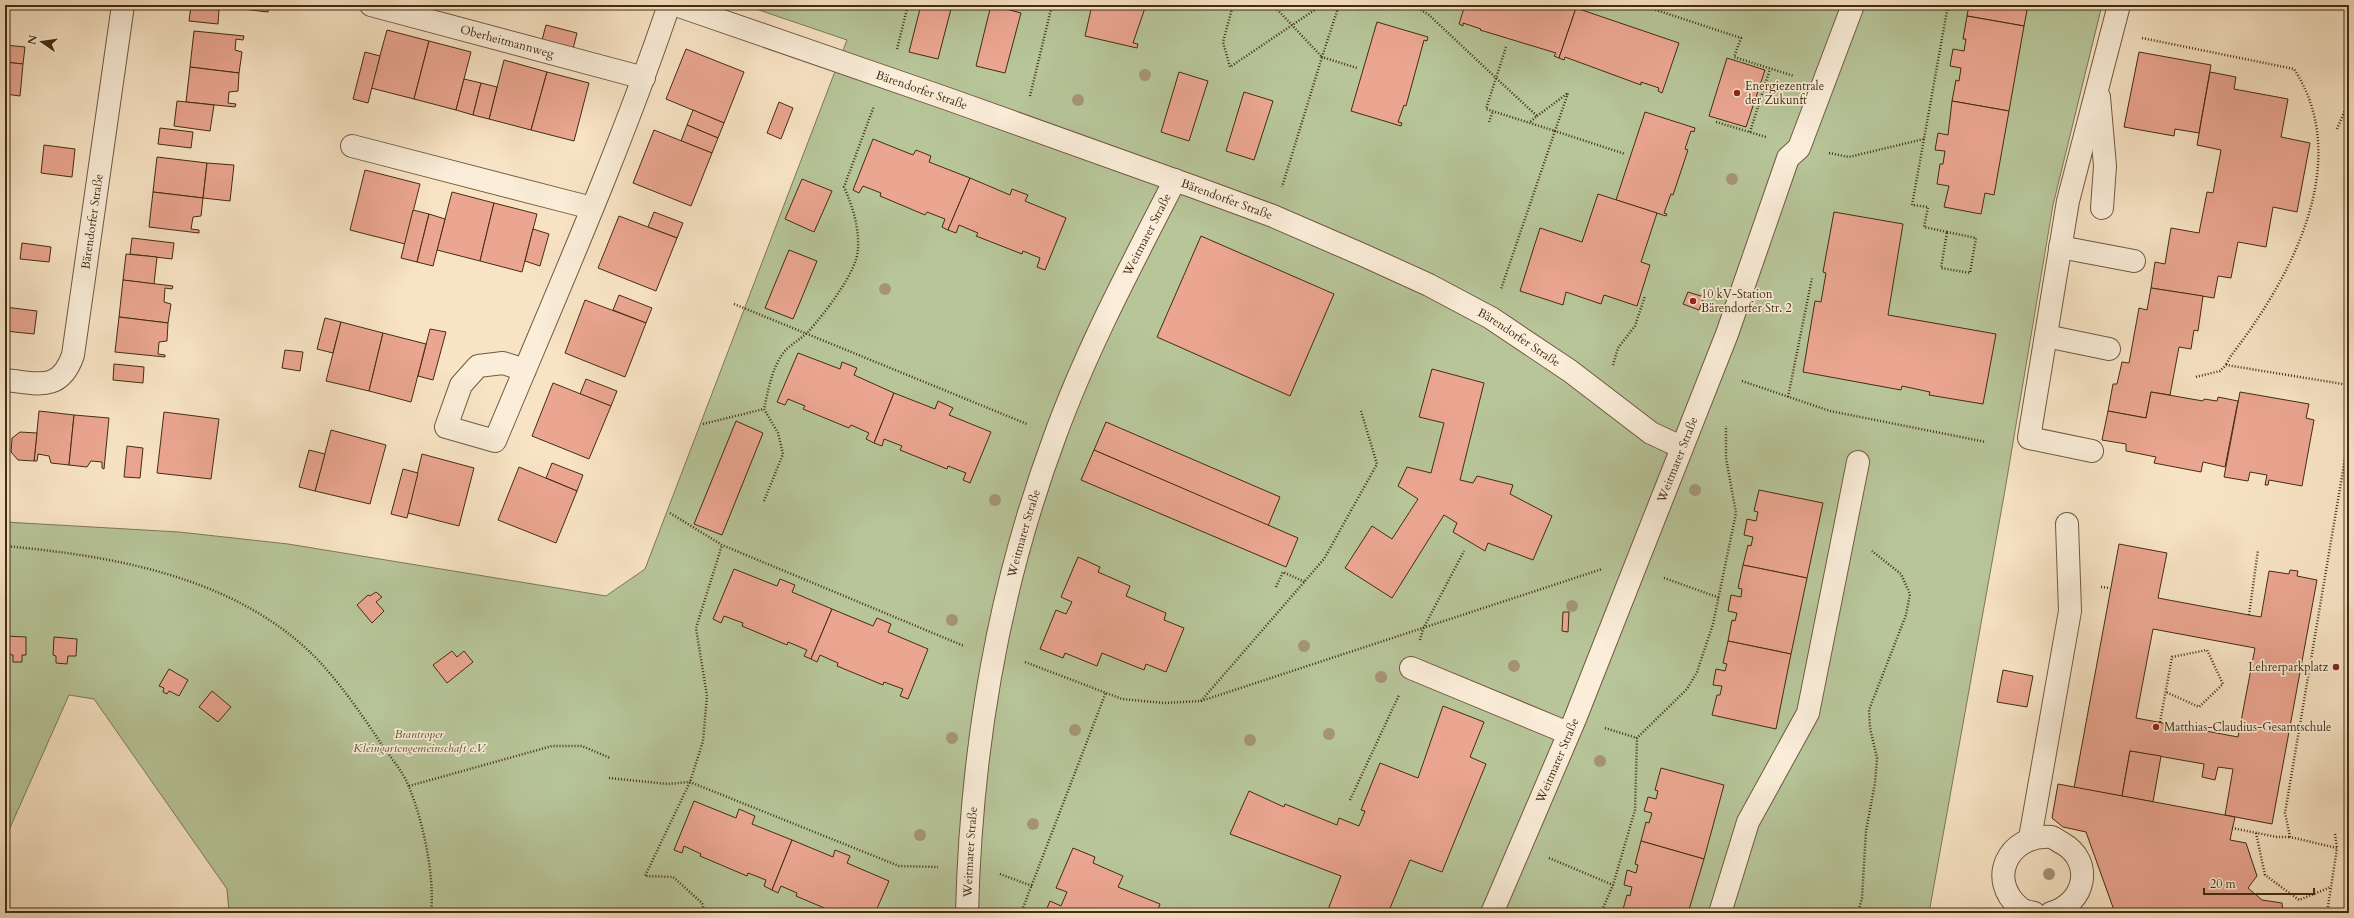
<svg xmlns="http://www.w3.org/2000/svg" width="2354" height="918" viewBox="0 0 2354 918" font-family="Cardo,serif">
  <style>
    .green { fill: #b7c599; stroke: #7d7856 }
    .building { fill: #eba691; stroke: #432c12; fill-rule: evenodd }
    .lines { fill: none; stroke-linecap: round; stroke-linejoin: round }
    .minor-casing { stroke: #705a3f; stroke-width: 24 }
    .path { stroke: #432c12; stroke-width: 2.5; stroke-dasharray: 1 2; stroke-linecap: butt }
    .minor { stroke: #faedd9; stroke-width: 22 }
    .tree { fill: #a49475 }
    .poi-dot { fill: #8f2418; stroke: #faedd9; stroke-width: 1.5 }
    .labels { text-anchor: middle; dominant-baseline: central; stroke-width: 3.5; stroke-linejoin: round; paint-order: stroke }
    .street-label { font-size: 12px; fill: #432c12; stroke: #faedd9 }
    .poi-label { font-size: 12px; fill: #432c12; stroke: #faedd9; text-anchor: start }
    .park-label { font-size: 12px; font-style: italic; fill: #605234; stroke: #faedd9 }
  </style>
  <rect width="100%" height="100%" fill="#f8e4c5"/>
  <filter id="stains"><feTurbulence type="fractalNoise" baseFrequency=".005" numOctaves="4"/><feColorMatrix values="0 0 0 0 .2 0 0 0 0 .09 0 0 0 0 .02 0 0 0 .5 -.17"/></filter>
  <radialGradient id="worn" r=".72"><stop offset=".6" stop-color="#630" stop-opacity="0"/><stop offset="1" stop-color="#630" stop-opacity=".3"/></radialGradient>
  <path class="green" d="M755 5H2102L2053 205 2005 490 1929 913H229L227 889 94 699 69 695 5 839V522L179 532 288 544 606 596 645 569 847 40 756 9Z"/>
  <g class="building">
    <path d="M208 5H269L268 12Z"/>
    <path d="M921 5H952L938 59 909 52Z"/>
    <path d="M991 5 1021 13 1005 73 976 66Z"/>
    <path d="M1092 5H1146L1133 43 1138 44 1137 48 1085 36Z"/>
    <path d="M1465 5H1567L1576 8 1559 58 1554 56 1556 53 1480 30 1481 29 1463 23V26L1459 24Z"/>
    <path d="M1969 5H2028L2024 26 1967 16Z"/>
    <path d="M191 6 219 10 218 24 189 21Z"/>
    <path d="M1576 8 1679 43 1662 93 1658 91 1659 88 1641 82V85L1565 57 1564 60 1559 58Z"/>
    <path d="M1967 16 2024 26 2009 111 1952 101 1956 80 1959 81 1961 68 1950 66 1953 49 1964 51 1966 39H1963Z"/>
    <path d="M1377 22 1428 37 1427 41 1424 40 1406 106 1404 105 1398 122 1402 123 1401 126 1351 111Z"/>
    <path d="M546 25 577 33 573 49 542 40Z"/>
    <path d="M387 30 429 41 414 99 371 88Z"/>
    <path d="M194 31 244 36 243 40 236 39 235 50 242 52 239 73 190 67Z"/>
    <path d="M429 41 471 52 456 110 414 99Z"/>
    <path d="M5 45 25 47 23 64 5 62Z"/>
    <path d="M686 49 744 72 724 123 666 99Z"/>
    <path d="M365 52 380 56 368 103 353 99Z"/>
    <path d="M2139 52 2211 65 2199 133 2175 129 2174 136 2124 127Z"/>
    <path d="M1727 58 1765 70 1746 127 1709 116Z"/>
    <path d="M504 60 547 72 531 130 489 119Z"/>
    <path d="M5 62 23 64 20 96 5 94Z"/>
    <path d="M190 67 239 73 238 91 229 92 228 103 236 104 235 107 186 102Z"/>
    <path d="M547 72 589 83 574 141 531 130Z"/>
    <path d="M1179 72 1208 81 1189 141 1161 132Z"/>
    <path d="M2210 72 2236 77 2234 89 2288 99 2281 137 2310 143 2297 212 2273 207 2266 247 2238 242 2231 278 2218 276 2214 298 2151 288 2155 262 2165 264 2171 228 2199 233 2207 192 2213 193 2221 150 2197 145Z"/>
    <path d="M464 79 481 83 473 115 456 110Z"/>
    <path d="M481 83 497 87 489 119 473 115Z"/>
    <path d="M1244 92 1273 101 1254 160 1226 151Z"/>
    <path d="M177 101 214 105 210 131 174 126Z"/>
    <path d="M1952 101 2009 111 1994 195 1985 193 1981 214 1944 207 1949 186 1937 184 1940 164H1943L1945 151 1935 150 1938 133 1948 135Z"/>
    <path d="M779 102 793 108 781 139 767 133Z"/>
    <path d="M693 110 724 123 718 138 687 125Z"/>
    <path d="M1645 112 1695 128 1694 132 1691 131 1685 149 1688 150 1673 195 1671 194 1664 213 1667 214 1666 216 1616 200Z"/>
    <path d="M687 125 718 138 712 153 681 141Z"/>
    <path d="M160 128 193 132 191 148 158 144Z"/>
    <path d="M654 130 712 153 691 206 633 183Z"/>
    <path d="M873 139 913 155 916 150 931 156 929 162 970 178 948 230 942 227 945 219 927 212 925 215 880 196 881 193 863 186 859 193 853 190Z"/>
    <path d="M44 145 75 149 72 177 41 173Z"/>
    <path d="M157 157 207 163 203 198 153 192Z"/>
    <path d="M207 163 234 165 230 201 203 198Z"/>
    <path d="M365 170 420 184 405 244 350 230Z"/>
    <path d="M970 178 1010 195 1012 189 1028 195 1025 201 1066 218 1045 270 1037 267 1040 258 1023 251 1022 254 976 236 978 233 959 225 956 233 948 230Z"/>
    <path d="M802 179 832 191 814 232 785 219Z"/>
    <path d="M153 192 203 198 201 216 193 217 191 229 199 230V233L149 227Z"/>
    <path d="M452 192 494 203 480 261 437 250Z"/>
    <path d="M1598 194 1657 213 1641 262 1650 265 1637 306 1604 295 1601 304 1566 292 1563 305 1520 291 1540 228 1582 242Z"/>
    <path d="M494 203 537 214 522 272 480 261Z"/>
    <path d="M413 210 429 214 417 262 401 258Z"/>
    <path d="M654 212 683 223 677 238 648 227Z"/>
    <path d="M1834 212 1903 224 1888 315 1996 334 1983 404 1929 395 1930 392 1902 386 1901 390 1803 372 1815 301 1821 302 1826 273 1823 272Z"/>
    <path d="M429 214 445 219 433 266 417 262Z"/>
    <path d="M619 216 677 238 656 291 598 268Z"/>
    <path d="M533 229 549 234 540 266 525 261Z"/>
    <path d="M1201 236 1334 294 1290 396 1157 337Z"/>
    <path d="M132 238 174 243 172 259 130 254Z"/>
    <path d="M22 243 51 247 49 262 20 259Z"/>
    <path d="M789 250 817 261 793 319 765 308Z"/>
    <path d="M126 254 157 257 154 284 123 280Z"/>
    <path d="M123 280 173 286 172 289 165 288 164 302 171 304 168 323 119 317Z"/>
    <path d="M2151 288 2203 296 2198 331 2194 330 2191 349 2179 347 2170 395 2151 392 2146 418 2108 411 2113 384H2117L2122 362 2129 363 2139 308 2147 310Z"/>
    <path d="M1688 292 1704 297 1699 310 1683 304Z"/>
    <path d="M619 295 652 308 646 323 613 310Z"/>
    <path d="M585 300 646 323 625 377 565 353Z"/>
    <path d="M5 307 37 311 34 334 5 331Z"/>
    <path d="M119 317 168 323 167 341 159 342 158 354 165 355V357L115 352Z"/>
    <path d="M325 318 341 322 333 353 317 349Z"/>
    <path d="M341 322 383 333 369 391 326 381Z"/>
    <path d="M430 329 446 332 433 380 418 376Z"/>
    <path d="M383 333 426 344 411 402 369 391Z"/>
    <path d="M285 350 303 352 300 371 282 368Z"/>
    <path d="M798 353 840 369 842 362 857 368 854 375 894 393 874 443 866 439 869 433 851 425 849 428 803 409 805 406 788 399 785 405 777 402Z"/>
    <path d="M114 364 144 367 143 383 113 380Z"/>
    <path d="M1432 369 1484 383 1460 480 1473 483 1477 476 1513 485 1510 494 1552 516 1533 560 1488 543 1485 551 1453 532 1457 523 1444 515 1392 598 1345 568 1372 526 1392 539 1418 499 1398 486 1407 467 1431 473 1444 423 1419 417Z"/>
    <path d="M586 379 617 391 611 406 580 394Z"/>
    <path d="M553 383 611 406 589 459 532 436Z"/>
    <path d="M2151 392 2203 401 2204 399 2217 401 2218 397 2238 401 2225 467 2203 462 2201 472 2154 463 2156 457 2126 451V444L2102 440 2108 411 2146 418Z"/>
    <path d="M2240 392 2309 404 2306 418 2314 420 2302 486 2269 480 2268 485H2265L2267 475 2250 472 2248 481 2224 477Z"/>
    <path d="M894 393 935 409 938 401 953 408 949 415 991 432 970 483 963 480 966 473 948 466 947 469 900 450 902 446 884 439 882 446 874 443Z"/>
    <path d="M39 411 74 415 69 465 51 463 49 456 38 454 37 461H34Z"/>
    <path d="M164 412 219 419 211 479 157 473Z"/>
    <path d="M74 415 109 418 104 469 102 468V462L91 461 87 467 69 465Z"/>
    <path d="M736 421 763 433 722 535 694 524Z"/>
    <path d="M1106 422 1280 497 1268 526 1094 450Z"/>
    <path d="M331 430 386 445 370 504 315 491Z"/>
    <path d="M20 432 37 433 34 461 18 460 11 452 12 438Z"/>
    <path d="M127 446 143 448 140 478 124 477Z"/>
    <path d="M309 450 325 454 315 491 299 487Z"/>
    <path d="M1094 450 1298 538 1286 567 1081 480Z"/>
    <path d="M422 454 474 468 459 526 408 513Z"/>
    <path d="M552 463 583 475 577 491 546 478Z"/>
    <path d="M519 467 577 491 556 543 498 520Z"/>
    <path d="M403 469 418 473 407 518 391 514Z"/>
    <path d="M1759 490 1823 503 1807 578 1743 565 1748 545 1751 546 1753 537 1744 535 1747 519 1756 521 1758 512 1754 511Z"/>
    <path d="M2119 544 2167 553 2158 598 2249 615 2261 617 2269 571 2289 574 2290 570 2298 571 2297 576 2317 580 2272 824 2225 815 2233 769 2218 767 2215 780 2202 777 2204 764 2130 751 2122 796 2074 788ZM2153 629 2255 648 2238 737 2136 718Z"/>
    <path d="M1078 557 1100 567 1098 572 1130 586 1126 596 1166 613 1164 620 1184 628 1166 672 1146 664 1144 670 1102 653 1097 666 1065 653 1063 658 1040 649 1056 610 1066 614 1072 602 1061 597Z"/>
    <path d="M1743 565 1807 578 1791 654 1728 641 1732 620 1735 621 1737 613 1728 611 1731 595 1741 597 1742 589 1738 588Z"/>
    <path d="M734 569 777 586 780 579 795 585 792 592 832 609 811 659 804 656 807 650 788 642 787 645 742 626 743 623 724 616 721 623 713 619Z"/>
    <path d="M376 592 382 597 376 602 384 611 372 623 357 605 368 595 370 596Z"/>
    <path d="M832 609 873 626 877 618 891 624 888 632 928 649 908 699 900 696 903 689 884 682 883 685 837 666 838 663 820 655 817 662 811 659Z"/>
    <path d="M1563 612H1569L1568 632 1562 631Z"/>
    <path d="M5 636 26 637V655H22V662H13V655L5 654Z"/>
    <path d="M54 637 77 639 76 656H68L67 664 56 663V656L53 655Z"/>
    <path d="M1728 641 1791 654 1776 729 1712 715 1717 695H1720L1722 686 1713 685 1716 669 1725 671 1727 664 1723 663Z"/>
    <path d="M452 651 457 657 464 651 473 662 447 683 433 665Z"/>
    <path d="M169 669 188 680 179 696 169 691 167 694 163 692 164 688 159 686Z"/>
    <path d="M2003 670 2033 676 2027 707 1997 702Z"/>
    <path d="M212 691 231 707 218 722 199 707Z"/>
    <path d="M1443 706 1484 722 1470 757 1486 764 1442 872 1410 860 1388 913H1323L1324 911 1327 912 1341 876 1230 834 1249 791 1284 807 1285 804 1337 825 1339 818 1359 826 1365 811 1361 810 1380 763 1418 778Z"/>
    <path d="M2130 751 2161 756 2153 802 2122 796Z"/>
    <path d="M1661 768 1724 785 1704 859 1641 841 1646 822 1649 823 1652 813 1644 811 1648 797 1656 799 1658 791 1655 790Z"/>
    <path d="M2058 784 2235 817 2230 840 2246 843 2257 876 2248 888 2262 900 2282 903 2283 913H2115L2086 832 2063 827 2052 818Z"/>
    <path d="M694 801 736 818 739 809 755 816 752 824 792 840 772 890 764 886 766 880 748 873 747 876 700 856 701 854 684 846 682 853 674 850Z"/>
    <path d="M792 840 833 857 835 850 850 856 847 863 889 881 875 913H836L796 896 797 893 781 886 778 893 772 890Z"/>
    <path d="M1641 841 1704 859 1688 913H1622L1627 895 1630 896 1632 887 1624 885 1627 870 1636 873 1638 865 1635 864Z"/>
    <path d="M1073 848 1095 857 1093 863 1123 876 1118 887 1160 904 1157 912 1160 913H1045L1050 901 1061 906 1067 892 1056 888Z"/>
  </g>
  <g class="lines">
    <defs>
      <g id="minor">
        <path id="s1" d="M371 5 644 78"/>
        <path id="s2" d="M676 5 948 99 1194 187 1273 216 1363 255 1429 285 1491 318 1570 371 1651 433 1681 447"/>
        <path d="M2099 97 2105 166 2102 208"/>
        <path d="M352 146 592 208"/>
        <path d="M2060 247 2134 261"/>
        <path d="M2046 336 2109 349"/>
        <path d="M525 370 503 363 478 366 461 385 446 427 495 441C555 297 619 153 669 5"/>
        <path id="s3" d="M5 380C37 383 60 393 73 355L123 5"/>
        <path d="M2092 451 2029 438 2068 201 2119 5"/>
        <path d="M1411 668 1568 733"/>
        <path d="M2030 838 2070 611 2067 524"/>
        <path id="s4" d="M967 913C971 750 998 589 1055 436 1087 348 1132 264 1175 180"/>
        <path id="s5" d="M1492 913 1575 719 1727 334 1788 158 1799 148 1853 5"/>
        <path d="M1720 913 1748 822 1808 713 1858 462"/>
        <path d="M2034 913C2030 912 2024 911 2020 908 1986 880 2008 834 2051 837 2055 838 2058 841 2062 843 2094 861 2086 903 2051 913"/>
      </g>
    </defs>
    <use href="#minor" class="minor-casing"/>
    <g class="path">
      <path d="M1233 5 1223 42 1230 67 1322 5"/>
      <path d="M1273 5 1322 57 1282 187"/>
      <path d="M1339 5 1322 57 1357 68"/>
      <path d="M1413 5 1429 15 1496 78 1486 109 1555 131 1501 289"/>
      <path d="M1641 5 1741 38 1734 57 1794 76"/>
      <path d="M2142 38 2294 69C2354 161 2292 277 2230 357L2226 365"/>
      <path d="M1506 47 1496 78 1537 116 1529 123"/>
      <path d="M897 49 908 5"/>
      <path d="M1030 96 1052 5"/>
      <path d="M1537 116 1568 93 1555 131 1625 154"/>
      <path d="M1489 122 1493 111"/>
      <path d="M1716 122 1766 137"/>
      <path d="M2337 129 2349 101"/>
      <path d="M1750 132 1770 69"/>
      <path d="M1924 139 1912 205 1928 207 1924 227 1947 232"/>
      <path d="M1829 153 1849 157 1924 139 1948 5"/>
      <path d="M1947 232 1976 238 1970 273 1941 268Z"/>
      <path d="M734 304 1027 424"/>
      <path d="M1613 365 1618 348 1635 326 1645 296"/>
      <path d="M2196 377 2220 371 2226 365 2349 385"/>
      <path d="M1742 381 1830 411 1986 442"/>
      <path d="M1788 397 1812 278"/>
      <path d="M703 424 764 409"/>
      <path d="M764 501 783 454 778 433 764 409C768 391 772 367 784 352 791 344 801 339 808 332 823 315 857 273 858 249 859 227 853 207 844 187L874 106"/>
      <path d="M670 513 722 545 964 646"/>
      <path d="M5 546C114 556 237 577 317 659 340 683 362 715 380 742 389 756 403 771 409 787 423 821 435 876 431 913"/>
      <path d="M1664 578 1720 598"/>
      <path d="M1276 587 1283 572 1305 582"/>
      <path d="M2101 587 2110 588"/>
      <path d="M2249 615 2258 550"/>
      <path d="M1420 640 1423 629 1464 551"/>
      <path d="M1025 662 1122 699 1164 703 1201 701 1602 569"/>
      <path d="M1201 701 1324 559 1377 464 1361 411"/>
      <path d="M2160 722 2172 657 2207 650 2223 684 2199 707 2166 692"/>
      <path d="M1605 728 1637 738"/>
      <path d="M609 778 668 784 690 782 899 866 938 867"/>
      <path d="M409 786 552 746H582L610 758"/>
      <path d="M1350 800 1399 695"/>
      <path d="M2232 828 2277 837H2290"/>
      <path d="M2256 833 2265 875 2299 900 2331 887"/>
      <path d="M2335 834 2337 848"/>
      <path d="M1549 858 1613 885"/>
      <path d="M1000 874 1032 886"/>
      <path d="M705 913 702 903 673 877 645 876 690 782 703 741 707 696 696 628 722 545"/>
      <path d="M1021 913 1106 692"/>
      <path d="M1601 913 1613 885 1635 810 1637 738 1687 689 1697 672 1713 624 1736 513 1726 458V426"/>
      <path d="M1858 913 1862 898 1866 831 1875 783 1877 758 1870 728 1869 710 1906 615 1910 594 1901 574 1872 551"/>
      <path d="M2327 913 2337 848 2290 837 2285 813 2349 435"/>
    </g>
    <use href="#minor" class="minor"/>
  </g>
  <g class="tree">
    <circle cx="1145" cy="75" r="6"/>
    <circle cx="1078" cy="100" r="6"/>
    <circle cx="1732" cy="179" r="6"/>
    <circle cx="885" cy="289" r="6"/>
    <circle cx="1695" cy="490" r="6"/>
    <circle cx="995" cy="500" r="6"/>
    <circle cx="1572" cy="606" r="6"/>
    <circle cx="952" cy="620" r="6"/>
    <circle cx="1304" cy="646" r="6"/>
    <circle cx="1514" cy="666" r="6"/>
    <circle cx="1381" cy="677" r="6"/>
    <circle cx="1075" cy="730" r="6"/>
    <circle cx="1329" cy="734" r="6"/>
    <circle cx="952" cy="738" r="6"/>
    <circle cx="1250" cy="740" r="6"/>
    <circle cx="1600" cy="761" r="6"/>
    <circle cx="1033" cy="824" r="6"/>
    <circle cx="920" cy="835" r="6"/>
    <circle cx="2049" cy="874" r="6"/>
  </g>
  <g class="poi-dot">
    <circle cx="1737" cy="93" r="4"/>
    <circle cx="1693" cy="301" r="4"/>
    <circle cx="2336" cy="667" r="4"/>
    <circle cx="2156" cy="727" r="4"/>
  </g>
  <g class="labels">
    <g class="street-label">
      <text stroke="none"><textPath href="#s1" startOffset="141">Oberheitmannweg</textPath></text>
      <text stroke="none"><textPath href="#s2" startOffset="260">Bärendorfer Straße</textPath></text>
      <text stroke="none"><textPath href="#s2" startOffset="584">Bärendorfer Straße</textPath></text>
      <text stroke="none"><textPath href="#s3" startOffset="217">Bärendorfer Straße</textPath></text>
      <text stroke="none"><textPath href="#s4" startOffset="709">Weitmarer Straße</textPath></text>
      <text stroke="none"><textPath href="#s2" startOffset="908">Bärendorfer Straße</textPath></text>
      <text stroke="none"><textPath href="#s5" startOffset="490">Weitmarer Straße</textPath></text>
      <text stroke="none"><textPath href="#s4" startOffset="385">Weitmarer Straße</textPath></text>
      <text stroke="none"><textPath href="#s5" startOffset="166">Weitmarer Straße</textPath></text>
      <text stroke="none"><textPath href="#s4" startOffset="61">Weitmarer Straße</textPath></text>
    </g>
    <g class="poi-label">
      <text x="1745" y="86">Energiezentrale<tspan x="1745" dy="14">der Zukunft</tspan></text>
      <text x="1701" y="294">10 kV-Station<tspan x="1701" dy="14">Bärendorfer Str. 2</tspan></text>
      <text x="2328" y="667" text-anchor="end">Lehrerparkplatz</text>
      <text x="2164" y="727">Matthias-Claudius-Gesamtschule</text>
    </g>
    <g class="park-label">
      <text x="419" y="734">Brantroper<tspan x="419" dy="14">Kleingartengemeinschaft e.V.</tspan></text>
    </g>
  </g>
  <rect width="2354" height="918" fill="none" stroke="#f8e4c5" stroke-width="20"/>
  <rect x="6" y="6" width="2342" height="906" fill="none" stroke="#432c12" stroke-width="2"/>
  <rect x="10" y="10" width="2334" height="898" fill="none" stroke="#432c12"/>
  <g transform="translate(42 42) rotate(283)" stroke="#faedd9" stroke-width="3" paint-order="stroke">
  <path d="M0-3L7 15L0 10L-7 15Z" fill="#432c12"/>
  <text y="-6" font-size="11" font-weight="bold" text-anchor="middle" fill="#432c12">N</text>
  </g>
  <path d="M2204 888v6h110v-6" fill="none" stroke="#432c12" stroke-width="2"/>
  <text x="2210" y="888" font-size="12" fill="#432c12" stroke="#faedd9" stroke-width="3" paint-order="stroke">20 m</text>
  <rect width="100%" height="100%" filter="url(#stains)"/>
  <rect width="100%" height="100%" fill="url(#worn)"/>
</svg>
